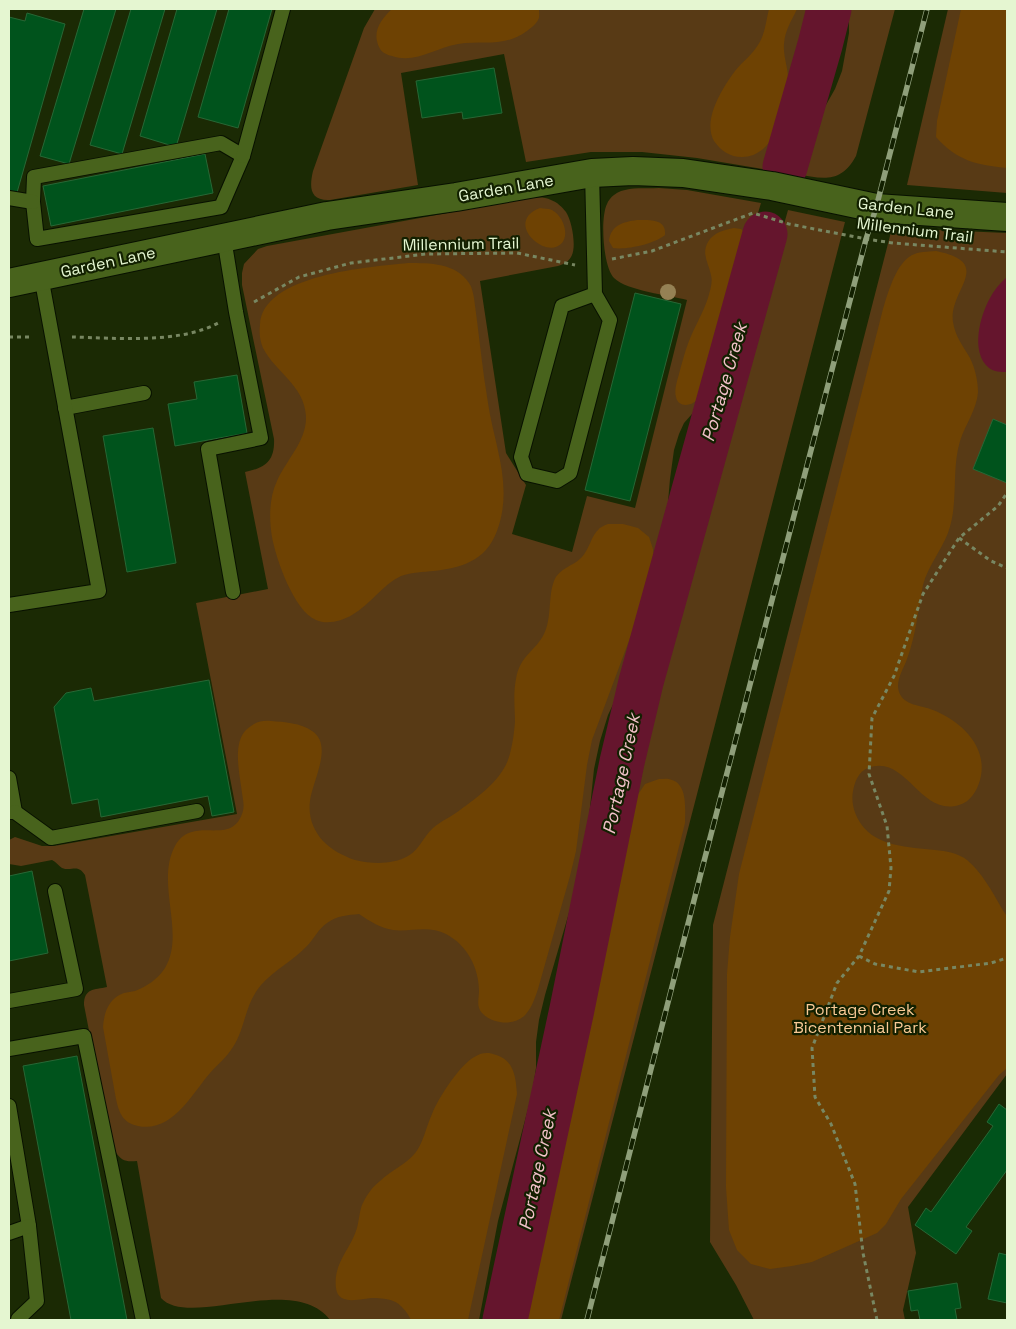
<svg xmlns="http://www.w3.org/2000/svg" width="1016" height="1329" viewBox="0 0 1016 1329" font-family="'Space Grotesk',sans-serif">
  <style>
    .green { fill: #583a15 }
    .forest { fill: #6e4203 }
    .water { fill: #65152d }
    .lines { fill: none; stroke-linecap: round; stroke-linejoin: round }
    .river { stroke: #65152d; stroke-width: 45 }
    .building { fill: #00531c; stroke: #276735 }
    .lane-casing { stroke: #081100; stroke-width: 16 }
    .street-casing { stroke: #081100; stroke-width: 30 }
    .path { stroke: #788762; stroke-width: 3; stroke-dasharray: 4 4; stroke-linecap: butt }
    .lane { stroke: #48631c; stroke-width: 14 }
    .street { stroke: #48631c; stroke-width: 28 }
    .rail-casing { stroke: #8f9f7a; stroke-width: 5.5 }
    .rail { stroke: #122000; stroke-width: 4; stroke-dasharray: 11; stroke-linecap: butt }
    .tree { fill: #958154 }
    .labels { text-anchor: middle; dominant-baseline: central; stroke-width: 4.5; stroke-linejoin: round; paint-order: stroke }
    .street-label { font-size: 16px; fill: #e5f6d1; stroke: #122000 }
    .park-label { font-size: 16px; fill: #f9c995; stroke: #122000 }
    .water-label { font-size: 18px; font-style: italic; fill: #f3c2c9; stroke: #122000 }
  </style>
  <rect width="100%" height="100%" fill="#1b2a04"/>
  <g class="green">
    <path d="M375 9H821C812 63 791 118 774 171L697 158 642 152H591L526 162 504 54 401 73 418 185 330 200C310 201 309 188 313 171L364 28Z"/>
    <path d="M849 9H895L856 156C840 185 822 178 795 174L805 142 835 89 842 71 849 33Z"/>
    <path d="M948 9H1007V193L907 185Z"/>
    <path d="M659 188 687 190 761 203 731 304 712 376 700 405 684 423 679 434 674 450 670 479 668 502V543L663 567 642 634 627 675 608 715 600 741 594 769 586 846 580 875 545 995 539 1020 536 1042V1068L532 1094 498 1221 479 1320H330C294 1272 189 1329 161 1298L137 1161C126 1162 121 1161 115 1151L99 1082 84 1005C84 988 94 990 107 987L85 875C77 863 72 872 62 868 59 866 56 862 52 860L21 866 9 864V840L15 837 42 846H54L237 814 196 603 268 589 245 472C265 468 275 461 274 439L242 285V273L244 264 258 249 267 246 524 199C533 198 543 196 551 200 557 202 562 207 566 212 572 221 577 248 571 257 568 262 564 264 558 266L480 281 506 453 526 485 512 534 572 552 587 496 635 508 687 300C669 295 627 291 614 278 603 267 600 218 607 204 608 201 611 197 614 195 625 186 645 189 659 188Z"/>
    <path d="M788 210 845 222 561 1320H518L536 1227 582 1021 635 757Z"/>
    <path d="M892 228 1007 233V1074L908 1207 916 1253 903 1310 905 1320H754L736 1285 710 1242 713 925Z"/>
  </g>
  <g class="forest">
    <path d="M392 9H539C539 12 540 17 538 20 536 24 531 28 527 31 503 48 484 40 458 44 435 48 415 64 392 56 383 54 379 50 377 41 374 29 383 17 392 9Z"/>
    <path d="M769 9H797C791 22 785 30 784 44 783 56 788 67 788 78 787 96 778 138 763 149 757 154 750 157 742 157 730 157 721 151 714 141 702 120 723 87 735 71 742 62 752 55 758 45 765 35 766 21 769 9Z"/>
    <path d="M961 9H1007V168C977 165 957 161 936 137L937 121Z"/>
    <path d="M540 208C544 209 548 208 552 210 562 215 570 233 562 243 546 261 503 222 540 208Z"/>
    <path d="M637 220C648 220 667 218 665 235 654 244 627 250 613 248L609 241C611 225 623 222 637 220Z"/>
    <path d="M734 228 741 229 745 233V246L704 387C702 391 700 396 697 400 690 407 678 407 676 397 674 390 677 381 679 374 682 363 685 351 689 341 695 326 703 313 708 298 710 290 713 283 711 275 709 264 701 254 708 242 714 232 724 230 734 228Z"/>
    <path d="M936 251C996 263 948 290 953 322 955 336 963 346 970 358 975 368 978 381 978 392 977 409 965 425 960 441 951 471 959 503 948 533 941 551 928 566 923 585 918 610 916 635 907 659 904 668 895 681 899 692 904 706 921 705 933 710 961 721 989 747 980 780 977 791 970 802 959 805 920 817 906 753 868 768 859 771 855 781 853 791 851 802 854 814 861 824 877 847 909 847 935 850 946 851 958 853 967 860 982 873 992 891 1001 907 1003 911 1006 914 1007 917 1008 921 1007 925 1007 929 1007 939 1007 948 1007 958 1007 995 1007 1032 1007 1068L999 1075 901 1199 886 1224 877 1233 812 1262 792 1266 770 1269 751 1264 737 1250 729 1230 726 1187 727 974 730 937 739 874 883 309C888 293 895 267 909 257 917 251 927 252 936 251Z"/>
    <path d="M408 263C430 263 456 263 469 283 472 287 473 293 474 298 479 333 482 368 488 403 494 444 512 482 499 525 489 559 466 567 434 571 423 572 412 572 401 576 382 585 371 604 352 615 342 621 327 625 316 620 294 611 276 559 272 537 269 519 269 498 277 481 286 460 307 441 306 416 304 385 276 373 263 348 260 341 259 333 260 325 262 274 371 267 408 263Z"/>
    <path d="M608 524H623L638 528 649 537 653 549 654 562 640 611 592 740 587 765 576 851 570 876 538 989C535 998 532 1007 526 1014 516 1026 493 1025 482 1013 476 1006 479 999 479 991 479 968 467 945 446 934 429 925 411 932 393 930 381 928 369 921 359 914 348 915 336 916 327 923 318 929 314 939 307 946 293 961 274 970 261 985 244 1005 246 1027 233 1047 227 1057 218 1064 210 1073 192 1094 172 1133 138 1126 123 1123 119 1113 116 1099L103 1027C104 1012 109 998 124 993 128 992 131 992 135 991 146 987 158 979 165 968 186 933 155 883 175 846 193 814 230 847 242 814 245 807 243 800 242 793 240 775 232 744 246 730 254 723 260 720 271 721 284 722 301 723 312 731 334 745 312 782 310 801 308 816 313 830 323 841 332 850 343 856 355 860 372 864 392 865 408 856 420 849 423 837 433 828 441 821 451 817 460 810 478 797 500 781 508 760 512 749 514 734 515 722 515 708 513 694 516 679 520 655 535 652 544 634 552 618 548 596 554 581 559 568 574 566 582 557 590 548 591 536 599 529 599 528 607 524 608 524Z"/>
    <path d="M659 779C663 779 668 778 672 780 688 785 685 810 685 823L559 1320H523L630 817 637 796 645 784Z"/>
    <path d="M489 1053C493 1054 498 1055 501 1057 515 1064 516 1081 517 1094L468 1320H411C407 1312 401 1304 393 1301 389 1299 380 1298 374 1298 362 1298 338 1307 336 1288 333 1264 349 1251 356 1231 359 1223 359 1213 362 1205 366 1196 372 1187 380 1181 391 1170 406 1165 416 1152 424 1141 426 1127 432 1114 439 1097 461 1062 478 1055 482 1053 486 1053 489 1053Z"/>
  </g>
  <path class="water" d="M1007 277V372C1001 372 994 372 989 368 970 352 980 316 990 298 994 290 1000 283 1007 277Z"/>
  <g class="lines">
    <g class="river">
      <path d="M785 167 820 45 829 9"/>
      <path d="M505 1320 572 1009 622 762 641 682 765 234"/>
    </g>
  </g>
  <g class="building">
    <path d="M84 9H116L69 164 40 156Z"/>
    <path d="M131 9H165L122 154 90 145Z"/>
    <path d="M177 9H217L176 147 140 136Z"/>
    <path d="M229 9H272L238 128 198 117Z"/>
    <path d="M27 13 65 24 16 196 9 194V17L25 21Z"/>
    <path d="M494 68 502 113 463 119 462 112 422 118 416 81Z"/>
    <path d="M205 154 213 193 51 226 43 186Z"/>
    <path d="M635 293 681 304 630 501 585 490Z"/>
    <path d="M237 375 247 433 175 446 168 404 197 399 194 382Z"/>
    <path d="M993 419 1007 425V483L973 469Z"/>
    <path d="M153 428 176 563 127 572 103 436Z"/>
    <path d="M209 680 234 812 212 816 208 796 101 817 98 799 72 804 54 707 66 693 91 688 94 701Z"/>
    <path d="M32 871 48 953 9 961V876Z"/>
    <path d="M77 1056 127 1320H71L23 1066Z"/>
    <path d="M999 1104 1007 1110V1170L966 1227 972 1231 956 1254 915 1225 926 1208 931 1212 993 1126 987 1122Z"/>
    <path d="M999 1253 1007 1255V1303L988 1299Z"/>
    <path d="M957 1283 961 1308 955 1309 957 1320H920L918 1310 911 1311 908 1291Z"/>
  </g>
  <g class="lines">
    <defs>
      <g id="lane">
        <path d="M221 143 243 156 221 207 37 239 33 202 34 177Z"/>
        <path d="M243 156 283 9"/>
        <path d="M592 173 595 294 610 320 570 473 557 481 527 474 521 457 562 306 595 294"/>
        <path d="M9 198 33 202"/>
        <path d="M224 238 236 312 261 438 208 449 233 592"/>
        <path d="M65 408 144 393"/>
        <path d="M9 605 99 591 41 276"/>
        <path d="M9 778 15 812H9"/>
        <path d="M15 812 51 838 197 811"/>
        <path d="M9 1001 76 989 55 891"/>
        <path d="M9 1049 84 1036 143 1320"/>
        <path d="M9 1106 29 1226 37 1301 18 1319V1320"/>
        <path d="M9 1233 29 1226"/>
      </g>
      <path id="street" d="M9 283 327 216 456 197 592 173 633 171 683 173 772 186 876 208 1007 217"/>
    </defs>
    <use href="#lane" class="lane-casing"/>
    <use href="#street" class="street-casing"/>
    <g class="path">
      <path d="M612 259 652 251 753 213 789 224 866 239 893 243 1007 252"/>
      <path d="M254 302 299 277 351 263 426 254 517 253 575 265"/>
      <path d="M9 337H33"/>
      <path d="M72 337C115 338 180 344 218 323"/>
      <path d="M959 538 991 561 1007 568"/>
      <path d="M859 956 875 964 919 972 991 963 1007 958"/>
      <path d="M877 1320 863 1253 855 1184 831 1124 815 1097 812 1048 837 983 859 956 889 891 891 868 887 826 869 774 872 718 894 676 923 594 959 538 998 506 1007 493"/>
    </g>
    <use href="#lane" class="lane"/>
    <use href="#street" class="street"/>
    <defs>
      <path id="rail" d="M587 1320 702 869 866 239 876 208 927 9"/>
    </defs>
    <use href="#rail" class="rail-casing"/>
    <use href="#rail" class="rail"/>
  </g>
  <circle class="tree" cx="668" cy="292" r="8"/>
  <g class="labels">
    <g class="street-label">
      <text transform="translate(506 188) rotate(-10)">Garden Lane</text>
      <text transform="translate(906 208) rotate(6)">Garden Lane</text>
      <text transform="translate(915 230) rotate(7)">Millennium Trail</text>
      <text transform="translate(461 244) rotate(-1)">Millennium Trail</text>
      <text transform="translate(108 262) rotate(-12)">Garden Lane</text>
    </g>
    <g class="park-label">
      <text x="860" y="1009">Portage Creek<tspan x="860" dy="18">Bicentennial Park</tspan></text>
    </g>
    <g class="water-label">
      <text transform="translate(724 382) rotate(-74)">Portage Creek</text>
      <text transform="translate(621 774) rotate(-78)">Portage Creek</text>
      <text transform="translate(537 1170) rotate(-78)">Portage Creek</text>
    </g>
  </g>
  <rect width="1016" height="1329" fill="none" stroke="#e5f6d1" stroke-width="20"/>
</svg>
